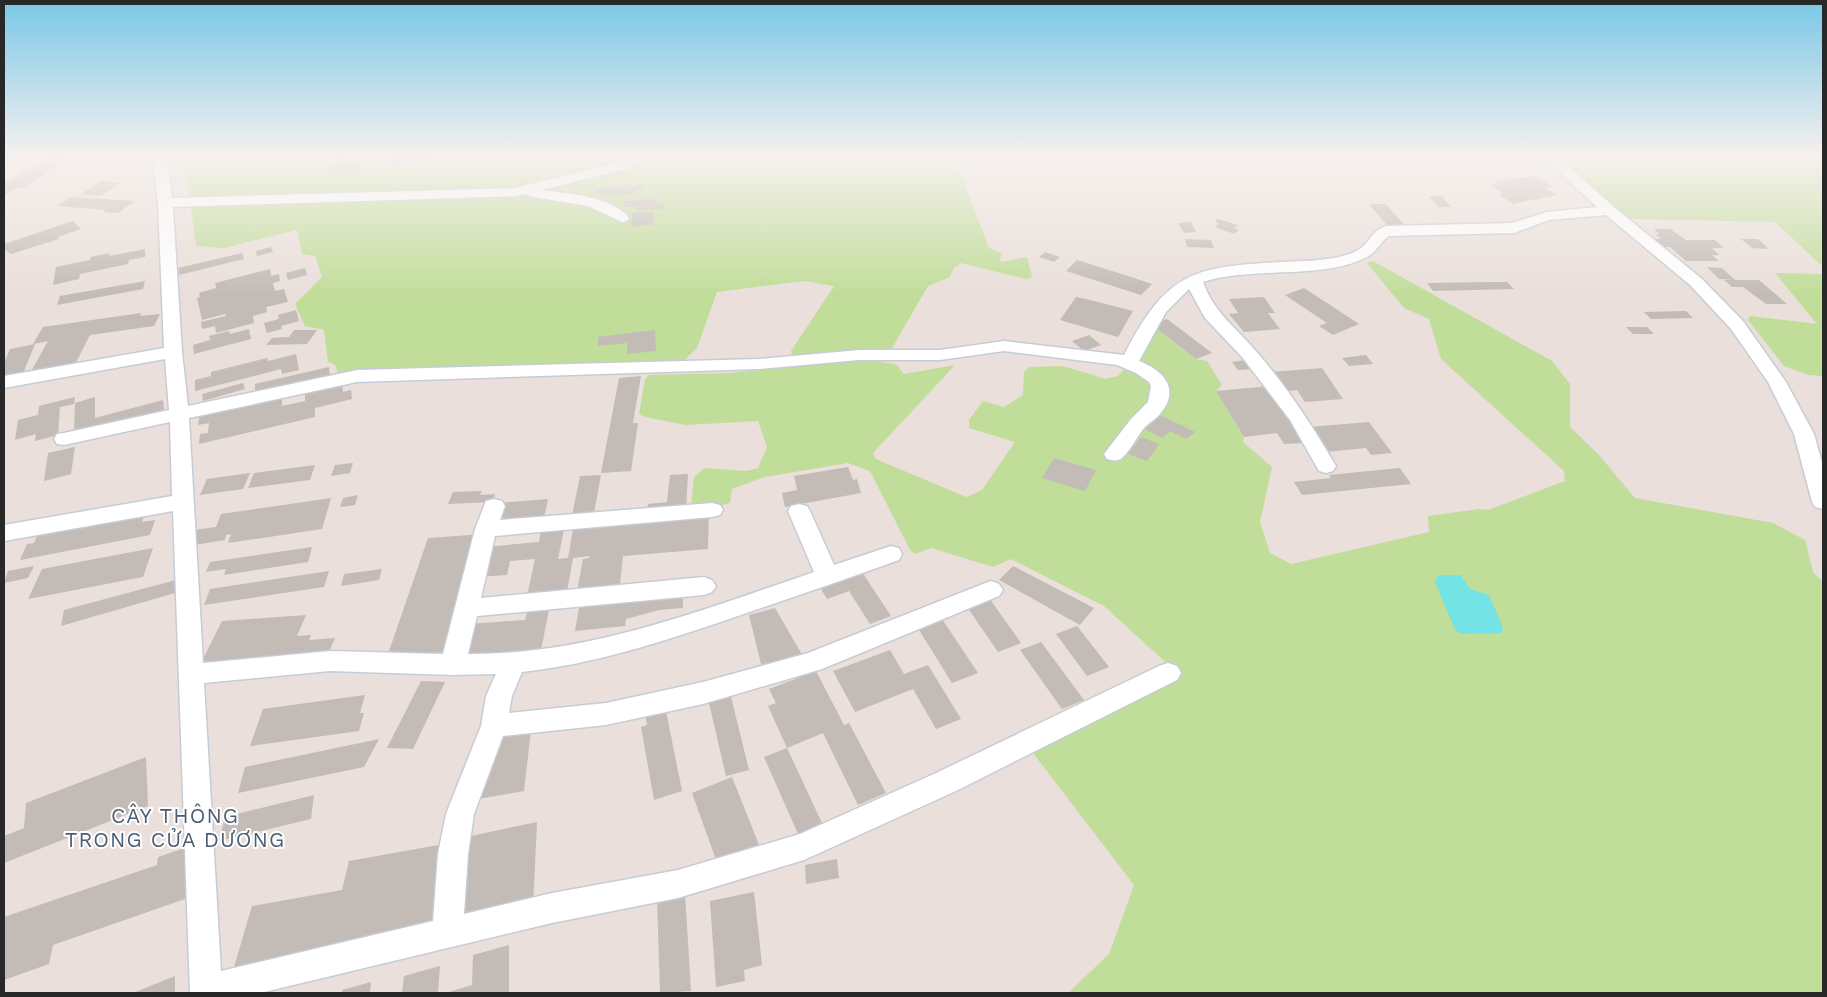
<svg xmlns="http://www.w3.org/2000/svg" width="1827" height="997" viewBox="0 0 1827 997" font-family="'Work Sans',sans-serif">
  <style>
    .green { fill: #c1dd9a }
    .water { fill: #74e3e5 }
    .building { fill: #c2bbb6 }
    .lines { fill: none; stroke-linecap: round; stroke-linejoin: round }
    .minor-casing { stroke: #c6ccd5; stroke-width: 3 }
    .minor { fill: #fff; fill-rule: evenodd }
    .labels { text-anchor: middle; dominant-baseline: central; stroke-width: 4; stroke-linejoin: round; paint-order: stroke }
    .near-quarter-label { font-size: 21px; letter-spacing: 1px; fill: #4c5d75; stroke: #fff }
  </style>
  <rect width="100%" height="100%" fill="#eadfda"/>
  <g class="green">
    <path d="M184 155H954L989 248 1001 253 1000 262 1027 257 1032 277 1026 279 961 263 954 268 950 277 928 286 892 348 882 352 845 350 796 359 791 351 834 286 804 281 717 292 697 348 682 362 339 376 335 365 328 362 324 330 305 326 295 304 322 277 315 256 302 254 297 230 224 248 196 246Z"/>
    <path d="M1552 155H1823V267L1775 222 1633 219 1614 211Z"/>
    <path d="M1373 261 1552 361 1570 384V427L1598 454 1635 498 1773 523 1805 540 1813 572 1823 582V993H1068L1109 954 1134 885 1033 753 1036 745 1174 670 1104 606 1011 559 993 567 931 548 915 554 910 550 870 471 848 463 765 477 732 489 730 502 724 505 694 508 691 507 694 477 705 468 746 471 758 468 767 447 758 421 685 425 645 417 639 414 645 379 649 375 729 373 863 360 896 364 904 374 955 365 873 453 876 459 966 497 982 490 1015 442 969 428V420L983 401 1004 407 1023 395 1024 372 1030 367 1063 366 1106 379 1118 376 1133 361 1151 324 1196 359 1207 361 1222 385 1216 391 1244 437 1243 442 1272 467 1260 522 1270 553 1291 564 1429 532 1428 516 1479 509 1488 510 1565 481 1564 471 1441 359 1429 319 1404 308 1367 263Z"/>
    <path d="M1775 273 1823 274V376L1808 375 1784 366 1748 320 1750 316 1817 324Z"/>
  </g>
  <path class="water" d="M1439 575H1461L1470 589 1489 595 1503 628 1501 633 1462 634 1455 630 1435 581Z"/>
  <g class="building">
    <path d="M337 155H350L351 157 341 161 331 160Z"/>
    <path d="M415 155H434L436 157 390 167 387 160Z"/>
    <path d="M49 157 71 158 22 188 17 187 4 195V183Z"/>
    <path d="M357 161 360 169 332 174 330 166Z"/>
    <path d="M1535 176 1553 187 1545 188 1557 195 1513 204 1499 194H1504L1489 184 1498 183 1495 181Z"/>
    <path d="M101 181 121 183 101 196 81 194Z"/>
    <path d="M643 184 644 189 637 190V193L601 197V194H596L595 190Z"/>
    <path d="M1429 196H1442L1451 207H1438Z"/>
    <path d="M71 197 120 200 135 201 118 213 103 212 106 210 57 206Z"/>
    <path d="M657 199V205L664 204 663 209 636 210 637 206 623 207 624 201Z"/>
    <path d="M1369 204H1386L1407 228 1390 229Z"/>
    <path d="M654 212 653 225 631 227 632 213Z"/>
    <path d="M1218 219 1238 225 1234 228 1239 230 1234 234 1215 227 1219 223 1214 221Z"/>
    <path d="M73 221 81 229 58 237 59 239 11 254 4 249V244Z"/>
    <path d="M1191 222 1196 232 1184 233 1178 223Z"/>
    <path d="M1654 229H1670L1686 240H1715L1724 248H1712L1719 255H1712L1719 261H1686L1670 247H1655L1648 239H1661L1655 234H1659Z"/>
    <path d="M1185 239 1211 240 1214 248 1187 247Z"/>
    <path d="M1741 239H1758L1769 249 1752 248Z"/>
    <path d="M271 247 273 252 257 256 256 251Z"/>
    <path d="M145 249V257L129 260 128 264 80 274 79 279 53 285 56 267 90 260 91 257 110 253 109 256Z"/>
    <path d="M1045 252 1060 257 1054 262 1039 257Z"/>
    <path d="M242 253 244 259 179 275 178 268Z"/>
    <path d="M1077 260 1128 276 1152 284 1141 295 1066 271Z"/>
    <path d="M1707 267 1722 268 1735 280 1719 279Z"/>
    <path d="M305 268 307 275 288 280 286 273Z"/>
    <path d="M270 269 271 276 279 274 280 281 273 283 275 291 284 289 288 302 266 307 267 312 253 316 254 323 216 333 215 326 202 329 201 322 226 316 225 314 202 320 197 298 200 297 199 293 216 288 215 283Z"/>
    <path d="M1724 280H1759L1787 304H1766L1743 287H1732Z"/>
    <path d="M145 281 143 289 57 305 60 296Z"/>
    <path d="M1489 282H1507L1514 289 1433 291 1427 283Z"/>
    <path d="M1304 288 1359 324 1333 335 1319 326 1327 323 1285 295Z"/>
    <path d="M1076 297 1090 300 1133 311 1118 337 1060 320Z"/>
    <path d="M1264 297 1275 313H1268L1280 329 1244 332 1229 314 1238 313 1229 299Z"/>
    <path d="M296 310 299 321 281 326 282 329 267 333 264 323 279 319 278 315Z"/>
    <path d="M1686 311 1693 318 1651 319 1644 312Z"/>
    <path d="M141 313 140 316 160 314 154 326 90 335 73 368 29 375 48 341 33 344 43 327Z"/>
    <path d="M1167 319 1212 353 1196 359 1151 324Z"/>
    <path d="M1626 327H1647L1654 334H1633Z"/>
    <path d="M249 329 251 339 194 354 193 345 210 340 209 336 229 331 230 334Z"/>
    <path d="M294 330H317L307 344 266 345 272 338 289 337Z"/>
    <path d="M655 330 656 351 627 354V343L598 346V337Z"/>
    <path d="M1089 335 1101 345 1084 351 1072 341Z"/>
    <path d="M35 344 22 376 4 379V363L10 349Z"/>
    <path d="M296 354 299 370 282 374 281 369 195 391V380L211 376V372L267 358 268 361Z"/>
    <path d="M1366 355 1373 364 1349 366 1342 358Z"/>
    <path d="M1247 360 1253 369 1238 370 1232 362Z"/>
    <path d="M329 367 330 377 255 395V384Z"/>
    <path d="M1322 368 1343 399 1305 402 1297 390 1283 392 1271 372Z"/>
    <path d="M641 376 633 423H638L631 471 601 473 619 378Z"/>
    <path d="M342 382 343 392 351 390 352 399 315 408V417L199 444 200 434 208 433 209 423 198 425 200 412 282 395V406L305 401V390Z"/>
    <path d="M243 383 245 389 203 401 202 394Z"/>
    <path d="M1270 386 1300 431 1295 432 1302 443 1284 444 1277 433 1244 437 1216 391Z"/>
    <path d="M75 397 74 404 60 407 58 435 35 441 36 434 15 440 18 420 38 415 39 406Z"/>
    <path d="M95 397V418L163 400 164 411 95 430 74 433 75 403Z"/>
    <path d="M1158 414 1195 432 1186 439 1170 431 1162 438 1145 429 1152 423 1149 421Z"/>
    <path d="M1369 422 1392 453 1371 455 1366 448 1326 452 1309 427Z"/>
    <path d="M1141 437 1159 444 1147 461 1128 454Z"/>
    <path d="M75 447 71 474 44 481 48 453Z"/>
    <path d="M1054 458 1096 470 1085 491 1042 478Z"/>
    <path d="M353 463 350 473 331 476 335 465Z"/>
    <path d="M315 465 310 480 248 488 254 473Z"/>
    <path d="M848 467 853 480 857 479 861 493 785 507 782 493 797 490 794 476Z"/>
    <path d="M1400 468 1411 484 1302 495 1294 482 1331 478 1329 475Z"/>
    <path d="M250 473 243 489 200 495 207 479Z"/>
    <path d="M688 474 686 511 647 514 648 504 667 502 670 475Z"/>
    <path d="M601 475 593 519 571 521 580 476Z"/>
    <path d="M482 491 480 495 495 494 493 502 448 504 453 492Z"/>
    <path d="M358 495 355 505 340 507 343 498Z"/>
    <path d="M331 498 322 529 228 543 231 534 226 535 225 540 188 546 194 530 216 527 221 514Z"/>
    <path d="M548 499 543 522 491 526 497 503Z"/>
    <path d="M146 509 142 522 155 520 150 535 20 560 27 544 34 543 40 529Z"/>
    <path d="M709 513 708 549 623 556 619 593 576 597 583 559 589 558V556L573 558 566 597 526 601 535 559 510 561 507 575 477 577 485 547 539 542 542 525 565 524 558 559 568 558 574 524Z"/>
    <path d="M483 534 449 652 387 657 428 538Z"/>
    <path d="M312 547 308 562 224 575 226 569 206 572 210 562Z"/>
    <path d="M153 548 143 577 28 599 42 569Z"/>
    <path d="M34 566 28 578 4 583 8 571Z"/>
    <path d="M1013 566 1094 608 1080 625 999 580Z"/>
    <path d="M382 569 379 580 341 586 344 574Z"/>
    <path d="M860 569 891 616 870 624 849 591 827 599 818 584Z"/>
    <path d="M329 571 324 587 204 605 210 589Z"/>
    <path d="M176 580 175 593 61 626 64 610Z"/>
    <path d="M683 593V608L659 610 626 619 625 626 575 631 580 601Z"/>
    <path d="M987 595 1021 643 998 652 965 604Z"/>
    <path d="M550 605 540 655 460 662 470 624 525 620 528 607Z"/>
    <path d="M775 608 804 658 762 668 749 615Z"/>
    <path d="M306 615 297 636 311 635 309 640 335 638 328 654 200 665 222 621Z"/>
    <path d="M940 616 978 673 952 683 916 625Z"/>
    <path d="M1077 626 1109 667 1087 676 1056 634Z"/>
    <path d="M1041 642 1084 700 1062 709 1020 650Z"/>
    <path d="M890 650 904 674 928 665 961 719 936 729 913 689 855 712 833 671Z"/>
    <path d="M816 671 844 725 849 723 886 793 858 805 823 733 787 748 768 706 776 703 769 689Z"/>
    <path d="M421 681 445 682 413 749 387 748Z"/>
    <path d="M730 693 749 770 726 776 708 699Z"/>
    <path d="M365 695 360 713H364L359 731 250 746 263 709Z"/>
    <path d="M665 706 682 791 654 800 641 727 647 725 645 711Z"/>
    <path d="M531 730 524 791 467 801 493 736Z"/>
    <path d="M379 739 364 767 238 793 245 767Z"/>
    <path d="M787 748 822 823 798 834 764 757Z"/>
    <path d="M146 757 148 806 4 863V836L24 828 26 803Z"/>
    <path d="M732 777 761 850 719 868 692 793Z"/>
    <path d="M314 795 311 819 219 841 225 817Z"/>
    <path d="M537 822 533 906 452 923 461 838Z"/>
    <path d="M450 843 438 929 234 967 252 906 342 890 349 861Z"/>
    <path d="M197 844 187 880 185 899 53 945 49 964 4 980V917L157 865 158 857Z"/>
    <path d="M837 859 839 878 806 884 805 865Z"/>
    <path d="M754 892 762 965 744 970 745 981 716 987 710 901Z"/>
    <path d="M685 894 691 991 660 993 657 900Z"/>
    <path d="M509 945V993H445L472 985 473 955Z"/>
    <path d="M440 966 438 993H402L404 976Z"/>
    <path d="M175 976V993H133Z"/>
    <path d="M371 982 370 993H342V990Z"/>
  </g>
  <g class="lines">
    <defs>
      <path id="minor" d="M153 155H167L172 198 515 188 621 162 633 155H649L631 168 541 190C565 193 615 197 629 218L627 221 622 222 588 206 533 197 526 194 515 196 173 207 182 352 188 406 357 370 759 359 859 350H940L1004 341 1124 355C1167 272 1192 267 1282 262 1301 261 1321 261 1339 257 1346 255 1355 253 1361 248 1371 240 1373 230 1386 226L1512 223 1547 212 1597 207 1541 155H1556L1614 207 1702 279 1743 321 1786 382 1814 434 1823 466V509L1815 507 1812 502 1794 434 1768 382 1731 329 1690 285 1606 215 1549 220 1514 233 1389 236C1380 242 1377 252 1367 257 1323 280 1253 266 1203 282 1214 312 1234 326 1254 349 1286 385 1312 425 1336 466L1333 471 1326 473 1319 471 1290 420 1242 357 1205 318 1189 289 1166 312 1139 361C1164 371 1181 389 1160 414 1156 419 1150 422 1145 427 1137 436 1131 450 1122 458 1117 462 1112 460 1107 459L1104 454 1131 419 1148 402 1151 386 1149 382 1136 373 1117 365 1004 351 940 360H859L759 369 357 382 189 418 203 663 330 651 443 654 475 529 486 501 494 499 502 501 505 506 500 520 712 503 720 505 723 510 720 515 712 517 495 536 481 598 704 577 712 580 716 586 712 592 704 595 477 616 468 654C588 655 702 610 814 572L788 511 791 506 799 504 807 506 810 511 834 565 891 546 899 548 902 554 899 560C844 580 790 598 735 617 665 641 595 664 522 672L512 696 509 713 606 703 703 682 808 653 983 584 991 581 999 584 1003 590 999 596 822 669 703 704 606 725 503 736 474 814 468 854 464 914 552 893 678 870 800 834 936 773 1159 666 1168 663 1177 666 1181 673 1177 680 956 791 804 860 678 898 552 923 260 993H190L173 511 4 541V525L172 496 170 422 64 445 57 444 54 439 57 434 64 433 169 410 165 359 4 388V376L164 348 158 203ZM330 671 453 675 496 674 486 696 481 726 446 814 438 854 433 921 221 971 204 683Z"/>
    </defs>
    <use href="#minor" class="minor-casing"/>
    <use href="#minor" class="minor"/>
  </g>
  <linearGradient id="sky" x2="0" y2="1"><stop stop-color="#79c7e7"/><stop offset="0.53" stop-color="#f6f1ee"/><stop offset="1" stop-color="#f6f1ee" stop-opacity="0"/></linearGradient>
  <rect width="1827" height="294" fill="url(#sky)"/>
  <g class="labels">
    <g class="near-quarter-label">
      <text x="175" y="815">CÂY THÔNG<tspan x="175" dy="24">TRONG CỬA DƯƠNG</tspan></text>
    </g>
  </g>
  <rect width="1827" height="997" fill="none" stroke="#282828" stroke-width="10"/>
</svg>
